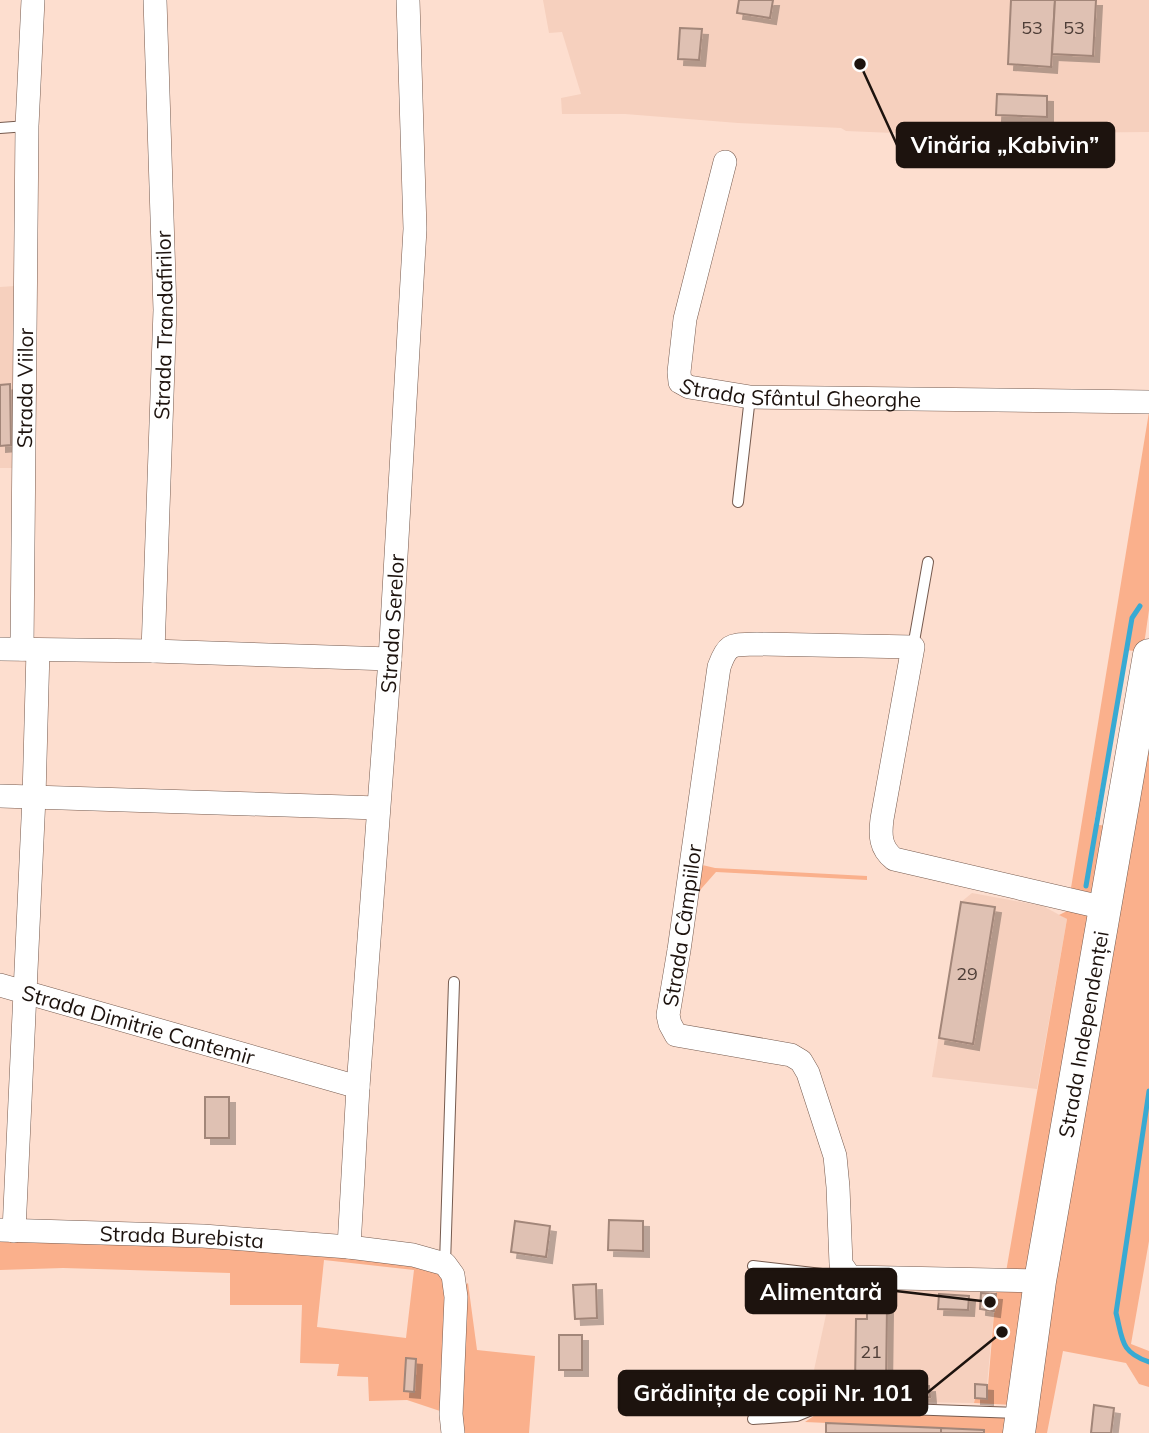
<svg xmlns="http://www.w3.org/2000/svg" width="1149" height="1433" viewBox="0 0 1149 1433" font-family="Mulish,sans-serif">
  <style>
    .built { fill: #f6d0be }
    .green { fill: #fab08c; fill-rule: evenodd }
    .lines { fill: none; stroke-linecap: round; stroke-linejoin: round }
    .stream { stroke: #38aad3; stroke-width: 5 }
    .building { fill: #dfc1b3; stroke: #a28679; stroke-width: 2; filter: url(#shadow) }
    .service-casing { stroke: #765b4f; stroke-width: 12 }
    .minor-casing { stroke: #765b4f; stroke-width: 24 }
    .secondary-casing { stroke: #765b4f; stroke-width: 33 }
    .service { stroke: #fff; stroke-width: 10 }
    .minor { stroke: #fff; stroke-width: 23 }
    .secondary { stroke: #fff; stroke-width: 32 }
    .labels { text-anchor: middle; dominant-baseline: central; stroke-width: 6; stroke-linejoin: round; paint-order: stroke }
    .number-label { font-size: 18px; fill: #4e3e37 }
    .street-label { font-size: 21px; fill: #1d130e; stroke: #fff }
    .leader { fill: none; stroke: #1d130e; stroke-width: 2.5 }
    .callout-dot { fill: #1d130e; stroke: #fff; stroke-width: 2.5 }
    .callout { fill: #1d130e; stroke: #1d130e; stroke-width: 2.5 }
    .callout-label { font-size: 23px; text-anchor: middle; font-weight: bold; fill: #fff }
  </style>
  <defs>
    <filter id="shadow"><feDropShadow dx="6" dy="6" stdDeviation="0" flood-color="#0004"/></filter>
  </defs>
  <rect width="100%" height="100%" fill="#fddecf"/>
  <g class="built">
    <path d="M543 0H1149V132L918 134 846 131 841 128 738 123 625 114H562L561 98 581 94 562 32 549 33Z"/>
    <path d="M15 286 14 468H0V287Z"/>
    <path d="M972 893 1043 906 1067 919 1037 1089 932 1077 961 902Z"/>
    <path d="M832 1287 996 1290 987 1385 975 1384 974 1403 837 1401 812 1399 814 1370Z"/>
  </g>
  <g class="green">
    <path d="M1149 412V610L1143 652 1126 650 1094 824 1111 827 1099 895 1071 888Z"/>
    <path d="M1149 731V1241L1131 1344 1149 1351V1387L1139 1384 1126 1363 1063 1351 1047 1433H1026Z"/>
    <path d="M698 864 715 868 867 876V880L716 872 694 897Z"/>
    <path d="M1069 910 1095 915 1032 1271 1006 1272 1067 919 1059 915Z"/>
    <path d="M0 1239 186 1241 416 1260 442 1273 449 1287 443 1412 407 1400 369 1401 368 1377 337 1376 339 1364 300 1363 302 1305H230V1273L63 1268 0 1270ZM324 1260 414 1270 406 1338 317 1327Z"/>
    <path d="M468 1283 477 1350 535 1356 529 1433H461L463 1287Z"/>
    <path d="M996 1290H1029L1013 1405 974 1403 975 1398H987Z"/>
    <path d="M821 1411 985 1415 1012 1416 1011 1433H984V1430L805 1422Z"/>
  </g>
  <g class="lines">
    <g class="stream">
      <path d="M1086 886 1132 618 1140 606"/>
      <path d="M1149 1091 1116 1313C1123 1340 1120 1352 1149 1362"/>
    </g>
  </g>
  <g class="building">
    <path d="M739 0H773L770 18 737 13Z"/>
    <path d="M1011 0H1055L1051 67 1008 64Z"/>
    <path d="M1055 0H1096L1093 56 1052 54Z"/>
    <path d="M680 28 702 29 699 60 678 59Z"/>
    <path d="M997 94 1047 96V117L996 115Z"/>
    <path d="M10 384 11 445 0 446V385Z"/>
    <path d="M961 902 995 907 973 1044 939 1038Z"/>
    <rect x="205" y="1097" width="24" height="41"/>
    <path d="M609 1220 643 1221V1251L608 1250Z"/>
    <path d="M515 1221 550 1226 546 1257 511 1252Z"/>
    <path d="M596 1284 597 1318 575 1319 573 1285Z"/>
    <path d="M981 1293 996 1294 994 1311 980 1309Z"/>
    <path d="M939 1294 969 1296 968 1310 938 1309Z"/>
    <path d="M867 1305 887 1306 886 1384H855L856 1319H867Z"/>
    <rect x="559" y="1335" width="23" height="35"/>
    <path d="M406 1358 416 1359 414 1392 404 1391Z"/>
    <path d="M975 1384 987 1385V1399L975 1398Z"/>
    <path d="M929 1386 930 1397 915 1398V1387Z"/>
    <path d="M1094 1405 1114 1408 1111 1433H1091Z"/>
    <path d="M826 1423 941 1428V1433H826Z"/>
    <path d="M941 1428 984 1430V1433H941Z"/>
  </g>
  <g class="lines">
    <defs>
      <g id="service">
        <path d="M0 128 27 126"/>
        <path d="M738 502 750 397"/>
        <path d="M913 647 928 562"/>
        <path d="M445 1264 454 982"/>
        <path d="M753 1266 848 1277"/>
        <path d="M753 1419 797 1416 821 1406 1018 1413"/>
      </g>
      <g id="minor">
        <path id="s1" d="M725 162 685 319 679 372 680 382 689 387 750 397 1149 402"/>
        <path d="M0 649 153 651 390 659"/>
        <path id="s2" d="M22 649 27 126 33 0"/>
        <path id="s3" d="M153 651 165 310 155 0"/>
        <path d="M0 796 378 808"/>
        <path id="s4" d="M0 985 358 1087"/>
        <path id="s5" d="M0 1230 203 1236 349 1247 413 1255 445 1264 453 1275 456 1297 451 1414 453 1433"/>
        <path d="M14 1231 34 797 38 650"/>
        <path id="s6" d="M349 1247 358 1087 390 659 415 229 408 0"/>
        <path id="s7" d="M1040 1281 850 1277 841 1264 838 1187 835 1156 808 1073 801 1061 791 1055 676 1035 670 1024 668 1015 679 950 719 667C728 642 732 645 757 644L913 647 882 819C880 835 880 848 894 859L1105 908"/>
      </g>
      <g id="secondary">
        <path id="s8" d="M1019 1433 1040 1281 1149 655"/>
      </g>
    </defs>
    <use href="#service" class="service-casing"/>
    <use href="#minor" class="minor-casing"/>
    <use href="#secondary" class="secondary-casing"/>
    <use href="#service" class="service"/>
    <use href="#minor" class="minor"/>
    <use href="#secondary" class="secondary"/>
  </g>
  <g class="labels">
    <g class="number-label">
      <text x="1032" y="27">53</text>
      <text x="1074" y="27">53</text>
      <text x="967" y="973">29</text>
      <text x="871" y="1351">21</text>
    </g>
    <g class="street-label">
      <text stroke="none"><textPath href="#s3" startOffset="326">Strada Trandafirilor</textPath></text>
      <text stroke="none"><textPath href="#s1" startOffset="348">Strada Sfântul Gheorghe</textPath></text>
      <text stroke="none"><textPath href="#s2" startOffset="261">Strada Viilor</textPath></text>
      <text stroke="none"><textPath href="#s6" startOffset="625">Strada Serelor</textPath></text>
      <text stroke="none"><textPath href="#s7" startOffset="656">Strada Câmpiilor</textPath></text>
      <text stroke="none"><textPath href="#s4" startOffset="144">Strada Dimitrie Cantemir</textPath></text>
      <text stroke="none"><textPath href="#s8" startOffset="404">Strada Independenței</textPath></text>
      <text stroke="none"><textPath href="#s5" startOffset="182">Strada Burebista</textPath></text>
    </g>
  </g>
  <path class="leader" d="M860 64L897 145M990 1302L896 1291M1002 1332L927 1393"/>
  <g class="callout-dot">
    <circle cx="860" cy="64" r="7"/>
    <circle cx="990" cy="1302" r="7"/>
    <circle cx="1002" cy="1332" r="7"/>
  </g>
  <g class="callout">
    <rect x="897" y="123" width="217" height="44" rx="7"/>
    <rect x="746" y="1269" width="150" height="44" rx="7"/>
    <rect x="619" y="1371" width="308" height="44" rx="7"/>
  </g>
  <g class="callout-label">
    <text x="1005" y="153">Vinăria „Kabivin”</text>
    <text x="821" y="1300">Alimentară</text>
    <text x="773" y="1401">Grădinița de copii Nr. 101</text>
  </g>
</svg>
